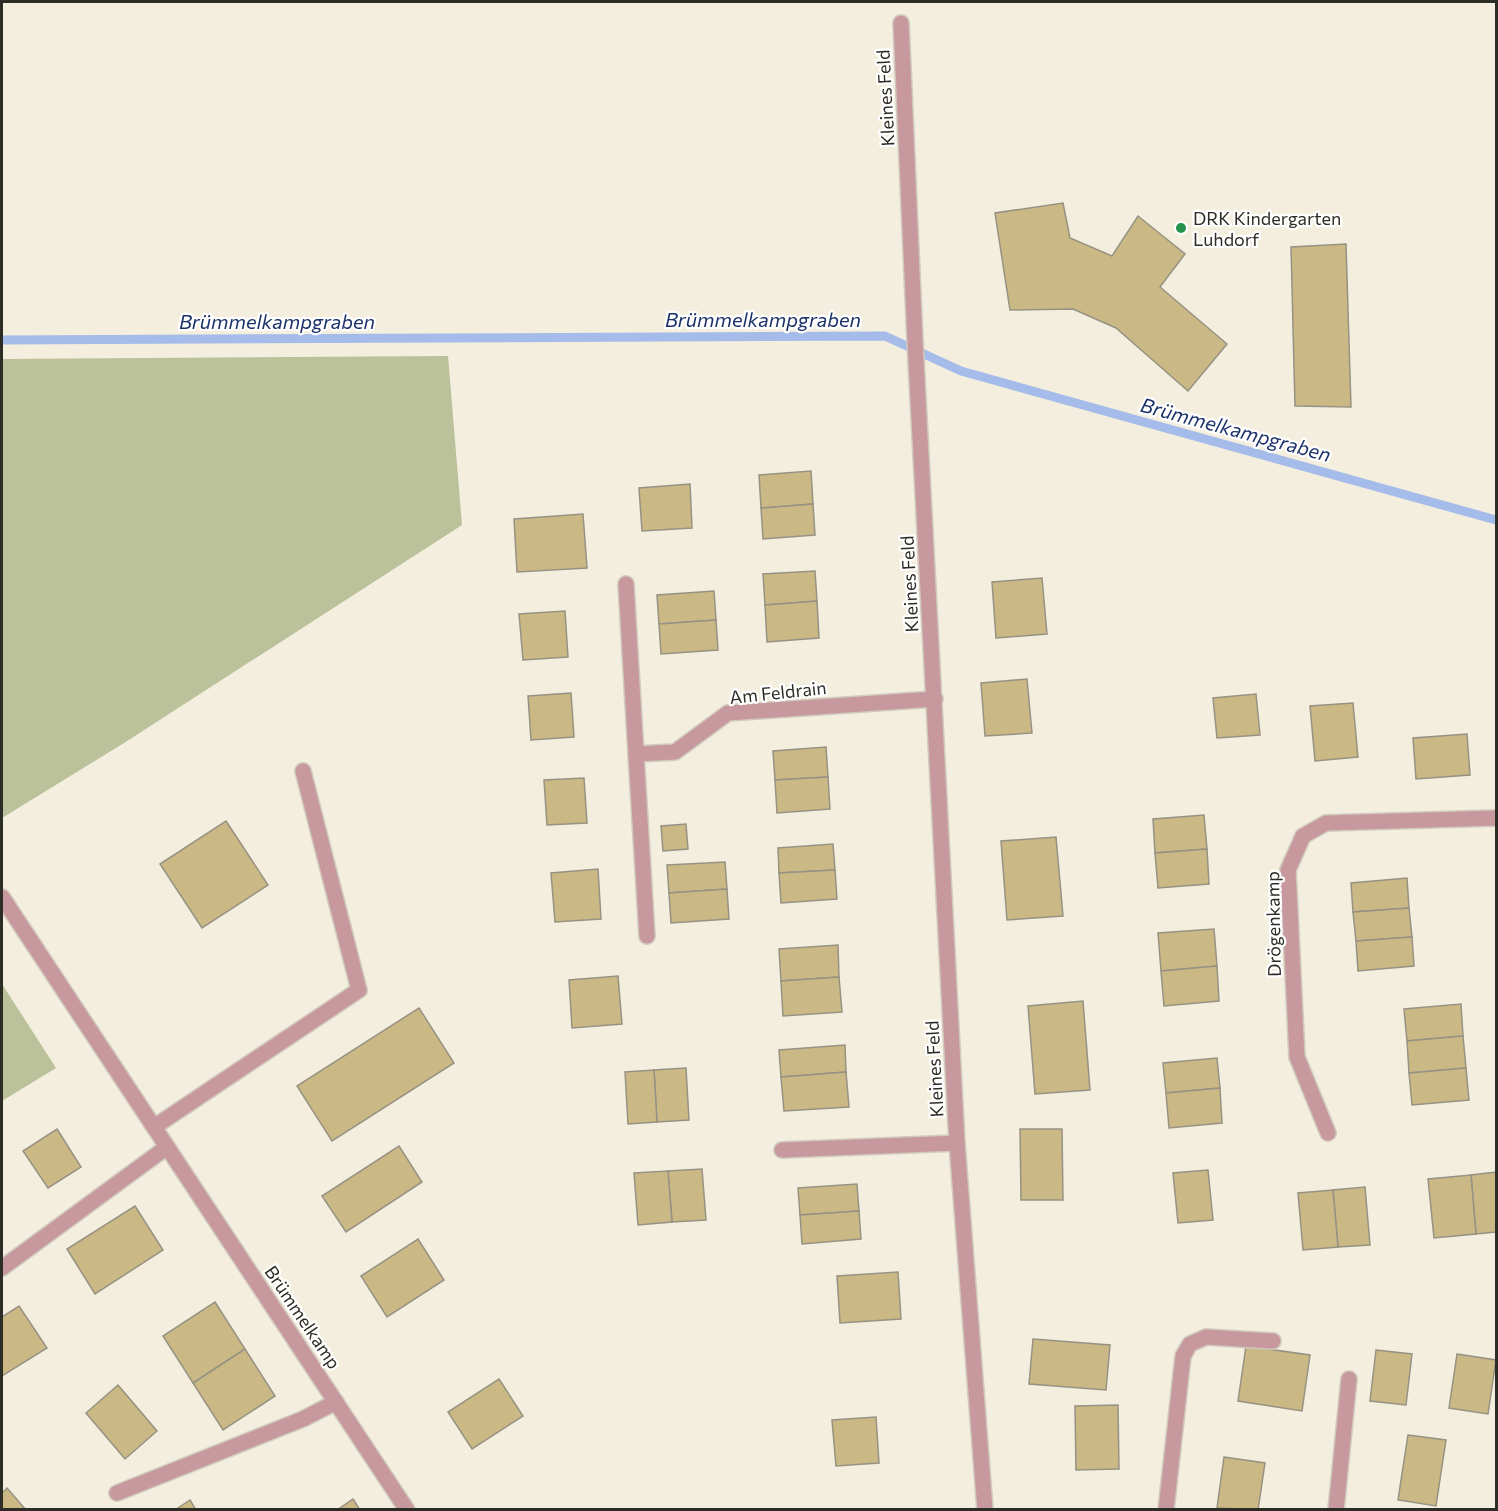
<svg xmlns="http://www.w3.org/2000/svg" width="1498" height="1511" viewBox="0 0 1498 1511" font-family="Commissioner,sans-serif">
  <style>
    .green { fill: #bac19b }
    .lines { fill: none; stroke-linecap: round; stroke-linejoin: round }
    .stream { stroke: #a5bbe9; stroke-width: 9 }
    .building { fill: #cab885; stroke: #979283; stroke-width: 1.5 }
    .lane-casing { stroke: #d0cbbd; stroke-width: 18 }
    .street-casing { stroke: #d0cbbd; stroke-width: 18 }
    .lane { stroke: #c8989f; stroke-width: 15 }
    .street { stroke: #c8989f; stroke-width: 15 }
    .poi-dot { fill: #23924a; stroke: #fff; stroke-width: 2 }
    .labels { text-anchor: middle; dominant-baseline: central; stroke-width: 4.5; stroke-linejoin: round; paint-order: stroke }
    .street-label { font-size: 18px; fill: #2e2c26; stroke: #fff }
    .poi-label { font-size: 18px; fill: #2e2c26; stroke: #fff; text-anchor: start }
    .water-label { font-size: 20px; font-style: italic; fill: #1c3269; stroke: #fff }
  </style>
  <rect width="100%" height="100%" fill="#f3eede"/>
  <g class="green">
    <path d="M448 356 462 525 124 743 2 818V359Z"/>
    <path d="M2 984 56 1068 2 1101Z"/>
  </g>
  <g class="lines">
    <path class="stream" d="M2 340 885 336 961 371 1496 520"/>
  </g>
  <g class="building">
    <path d="M1063 203 1070 238 1112 256 1138 216 1185 254 1160 287 1227 344 1188 391 1116 328 1073 309 1010 310 995 213Z"/>
    <path d="M1346 244 1351 407 1295 406 1291 247Z"/>
    <path d="M811 471 813 504 761 508 759 475Z"/>
    <path d="M690 484 692 528 642 531 639 488Z"/>
    <path d="M813 504 815 535 763 539 761 508Z"/>
    <path d="M583 514 587 568 517 572 514 519Z"/>
    <path d="M815 571 817 601 765 605 763 574Z"/>
    <path d="M1042 578 1047 634 996 638 992 582Z"/>
    <path d="M714 591 716 620 659 624 657 595Z"/>
    <path d="M817 601 819 638 767 642 765 605Z"/>
    <path d="M565 611 568 657 523 660 519 614Z"/>
    <path d="M716 620 718 650 661 654 659 624Z"/>
    <path d="M1027 679 1032 733 985 736 981 683Z"/>
    <path d="M571 693 574 737 531 740 528 696Z"/>
    <path d="M1256 694 1260 735 1217 738 1213 698Z"/>
    <path d="M1353 703 1358 757 1315 761 1310 706Z"/>
    <path d="M1467 734 1470 775 1416 779 1413 738Z"/>
    <path d="M826 747 828 777 775 780 773 751Z"/>
    <path d="M828 777 830 809 777 813 775 780Z"/>
    <path d="M584 778 587 823 547 825 544 780Z"/>
    <path d="M1204 815 1207 849 1155 853 1153 819Z"/>
    <path d="M226 821 268 885 202 928 160 864Z"/>
    <path d="M686 824 688 849 663 851 661 826Z"/>
    <path d="M1056 837 1063 916 1007 920 1001 841Z"/>
    <path d="M833 844 835 870 779 873 778 848Z"/>
    <path d="M1207 849 1209 884 1158 888 1155 853Z"/>
    <path d="M725 862 727 889 669 893 667 865Z"/>
    <path d="M598 869 601 919 555 922 551 873Z"/>
    <path d="M835 870 837 899 781 903 779 873Z"/>
    <path d="M1407 878 1409 908 1353 912 1351 883Z"/>
    <path d="M727 889 729 919 671 923 669 893Z"/>
    <path d="M1409 908 1412 937 1356 941 1353 912Z"/>
    <path d="M1214 929 1217 966 1161 971 1158 933Z"/>
    <path d="M1412 937 1414 966 1358 971 1356 941Z"/>
    <path d="M838 945 839 977 781 981 779 949Z"/>
    <path d="M1217 966 1219 1001 1164 1006 1161 971Z"/>
    <path d="M618 976 622 1024 572 1028 569 980Z"/>
    <path d="M839 977 842 1012 783 1016 781 981Z"/>
    <path d="M1083 1001 1090 1090 1035 1094 1028 1006Z"/>
    <path d="M1461 1004 1463 1036 1407 1041 1404 1009Z"/>
    <path d="M419 1008 454 1063 332 1141 297 1086Z"/>
    <path d="M1463 1036 1466 1068 1409 1073 1407 1041Z"/>
    <path d="M845 1045 846 1072 781 1077 779 1050Z"/>
    <path d="M1217 1058 1220 1088 1166 1093 1163 1063Z"/>
    <path d="M686 1068 689 1120 657 1122 654 1070Z"/>
    <path d="M1466 1068 1469 1100 1412 1105 1409 1073Z"/>
    <path d="M654 1070 657 1122 628 1124 625 1072Z"/>
    <path d="M846 1072 849 1107 784 1111 781 1077Z"/>
    <path d="M1220 1088 1222 1123 1169 1128 1166 1093Z"/>
    <path d="M57 1129 81 1167 48 1188 23 1151Z"/>
    <path d="M1020 1129H1062L1063 1200H1021Z"/>
    <path d="M399 1146 422 1182 346 1232 322 1196Z"/>
    <path d="M702 1169 706 1220 672 1222 668 1171Z"/>
    <path d="M1208 1170 1213 1220 1178 1223 1173 1173Z"/>
    <path d="M668 1171 672 1222 638 1225 634 1173Z"/>
    <path d="M1496 1172V1232L1476 1234 1471 1175Z"/>
    <path d="M1471 1175 1476 1234 1434 1238 1428 1179Z"/>
    <path d="M857 1184 859 1211 800 1215 798 1188Z"/>
    <path d="M1365 1187 1370 1245 1338 1247 1333 1190Z"/>
    <path d="M1333 1190 1338 1247 1303 1250 1298 1193Z"/>
    <path d="M135 1206 163 1250 95 1294 67 1249Z"/>
    <path d="M859 1211 861 1239 802 1244 800 1215Z"/>
    <path d="M418 1239 444 1280 387 1317 361 1276Z"/>
    <path d="M898 1272 901 1319 840 1323 837 1276Z"/>
    <path d="M215 1302 245 1349 193 1383 163 1336Z"/>
    <path d="M19 1306 47 1348 2 1376V1317Z"/>
    <path d="M1033 1339 1110 1345 1106 1390 1029 1384Z"/>
    <path d="M1246 1346 1310 1355 1302 1411 1238 1401Z"/>
    <path d="M245 1349 275 1396 223 1430 193 1383Z"/>
    <path d="M1376 1350 1412 1354 1406 1405 1370 1401Z"/>
    <path d="M1457 1354 1496 1360 1488 1414 1449 1408Z"/>
    <path d="M499 1379 523 1416 472 1449 448 1412Z"/>
    <path d="M118 1385 157 1431 125 1459 86 1413Z"/>
    <path d="M1118 1405 1119 1469 1076 1470 1075 1406Z"/>
    <path d="M876 1417 879 1463 836 1466 832 1420Z"/>
    <path d="M1408 1435 1446 1440 1436 1506 1398 1500Z"/>
    <path d="M1224 1457 1265 1463 1258 1510 1217 1508Z"/>
    <path d="M7 1488 26 1510H2V1493Z"/>
    <path d="M353 1499 360 1510H337Z"/>
    <path d="M190 1500 196 1510H175Z"/>
  </g>
  <g class="lines">
    <defs>
      <g id="lane">
        <path d="M154 1127 359 990 303 771"/>
        <path d="M117 1493 303 1419 336 1402"/>
        <path d="M1166 1510 1183 1356 1190 1344 1206 1337 1273 1341"/>
        <path d="M1336 1510 1349 1379"/>
      </g>
      <g id="street">
        <path d="M901 23 915 341 957 1143 985 1510"/>
        <path d="M626 584 636 754"/>
        <path d="M2 897 407 1510"/>
        <path d="M647 936 636 754 675 752 728 713 935 699"/>
        <path d="M1328 1133 1297 1057 1288 870 1303 836 1326 823 1496 818"/>
        <path d="M782 1150 957 1143"/>
        <path d="M2 1268 167 1147"/>
      </g>
    </defs>
    <use href="#lane" class="lane-casing"/>
    <use href="#street" class="street-casing"/>
    <use href="#lane" class="lane"/>
    <use href="#street" class="street"/>
  </g>
  <circle class="poi-dot" cx="1181" cy="228" r="6"/>
  <g class="labels">
    <g class="street-label">
      <text transform="translate(885 98) rotate(-93)">Kleines Feld</text>
      <text transform="translate(909 584) rotate(-93)">Kleines Feld</text>
      <text transform="translate(778 692) rotate(-6)">Am Feldrain</text>
      <text transform="translate(1273 924) rotate(-91)">Drögenkamp</text>
      <text transform="translate(934 1069) rotate(-93)">Kleines Feld</text>
      <text transform="translate(303 1317) rotate(56)">Brümmelkamp</text>
    </g>
    <g class="poi-label">
      <text x="1193" y="218">DRK Kindergarten<tspan x="1193" dy="21">Luhdorf</tspan></text>
    </g>
    <g class="water-label">
      <text x="763" y="319">Brümmelkampgraben</text>
      <text x="277" y="321">Brümmelkampgraben</text>
      <text transform="translate(1236 429) rotate(15)">Brümmelkampgraben</text>
    </g>
  </g>
  <rect width="1498" height="1511" fill="none" stroke="#2e2c26" stroke-width="6"/>
</svg>
